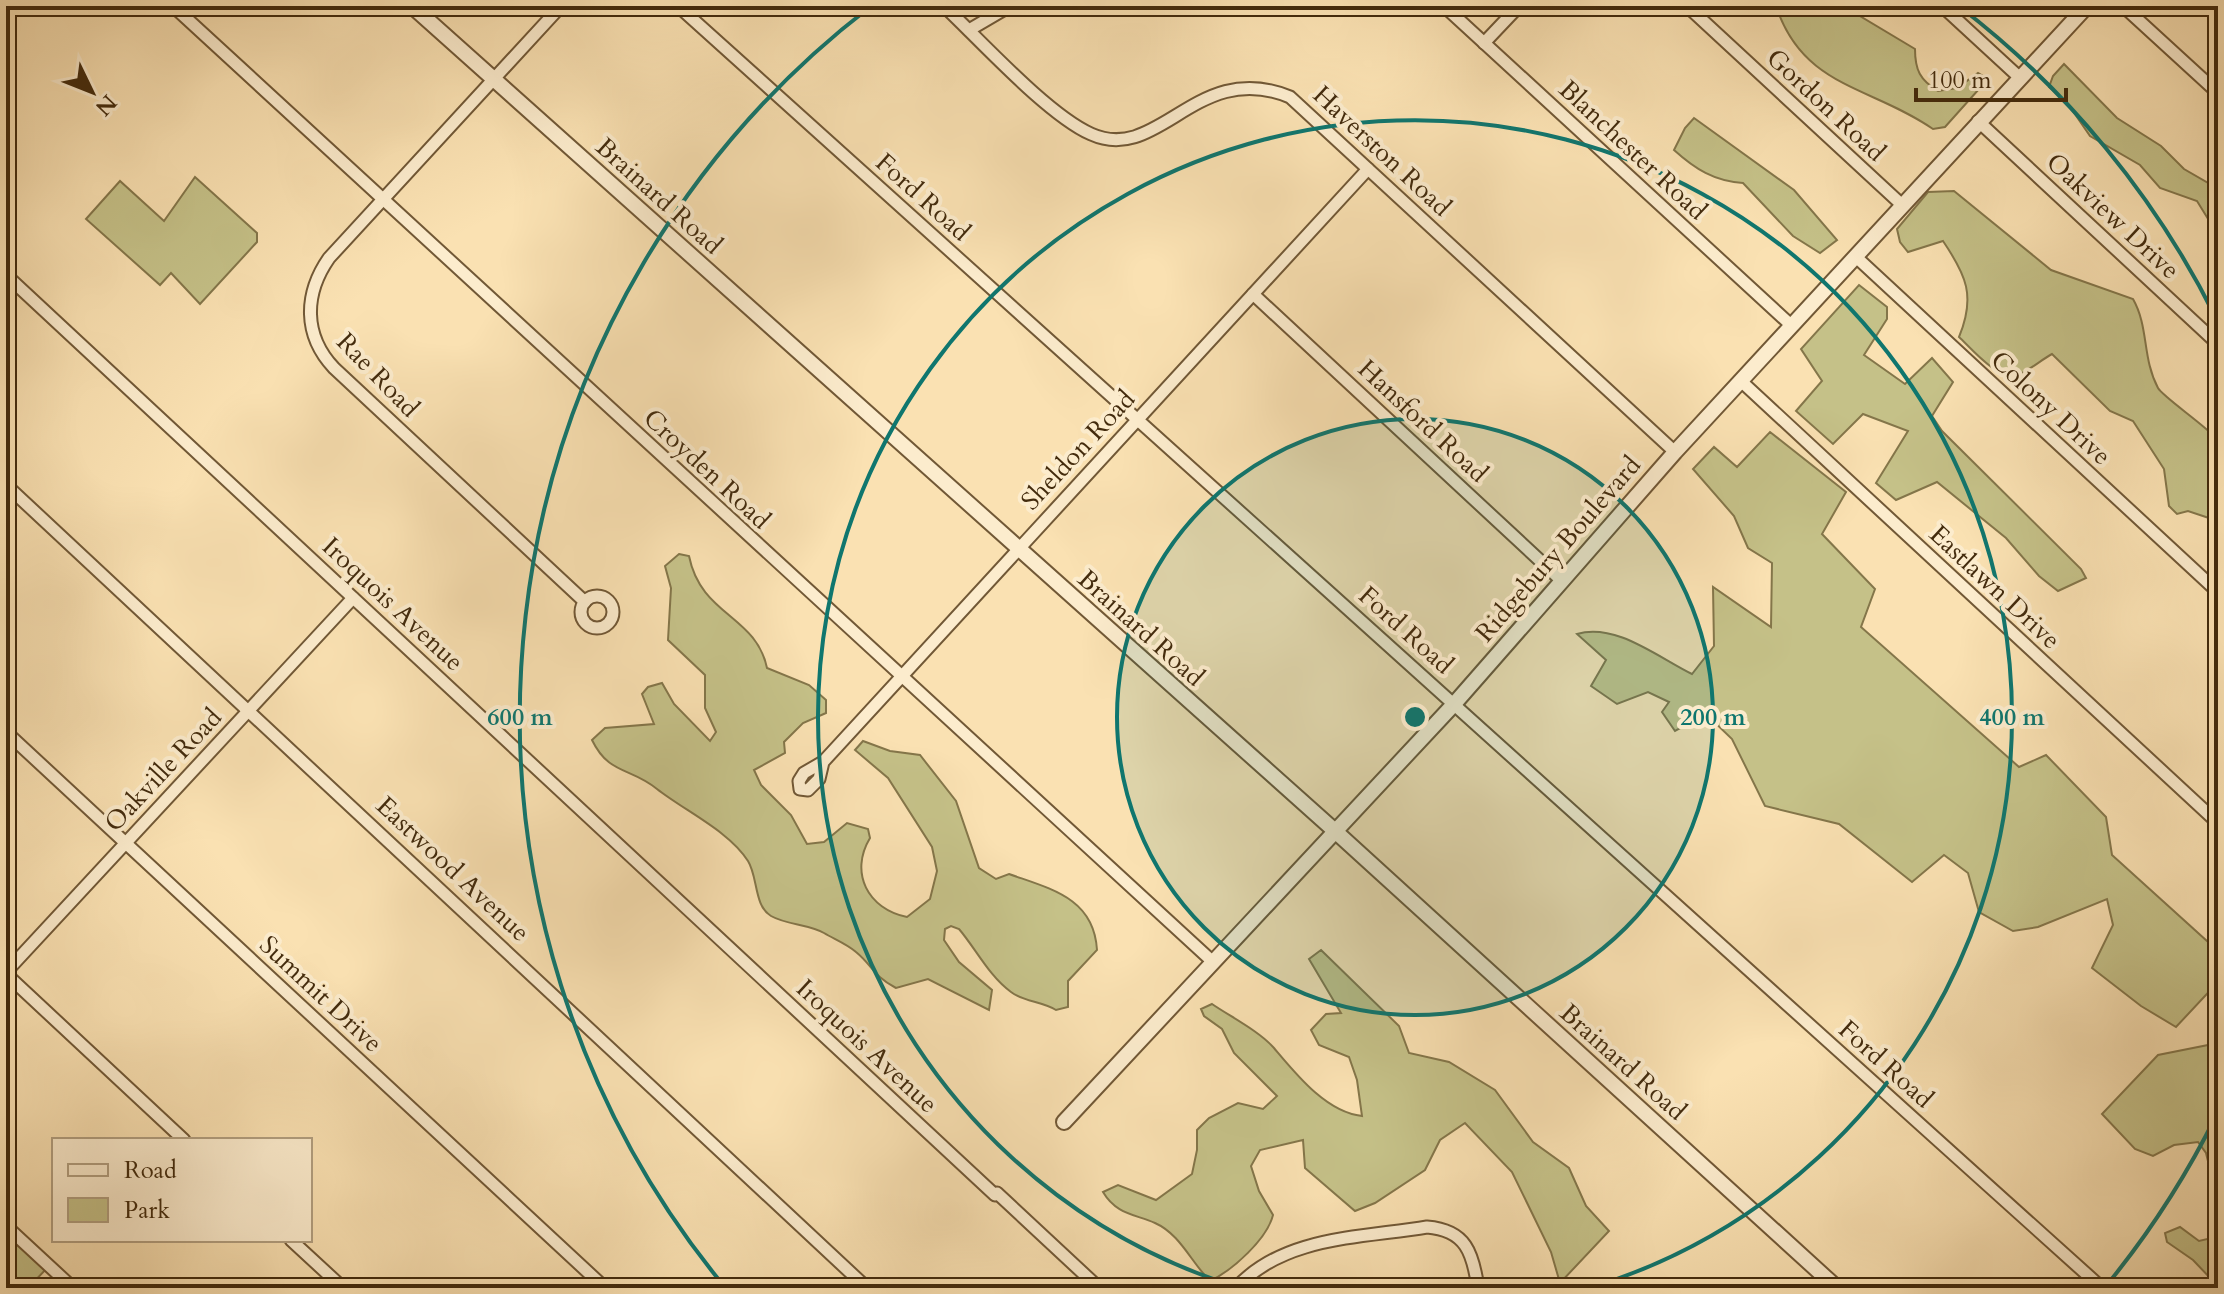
<svg xmlns="http://www.w3.org/2000/svg" width="2224" height="1294" viewBox="0 0 2224 1294" font-family="Cardo,serif">
  <style>
    .green { fill: #c5c188; stroke: #84764a; stroke-width: 2 }
    .lines { fill: none; stroke-linecap: round; stroke-linejoin: round }
    .minor-casing { stroke: #715836; stroke-width: 15 }
    .tertiary-casing { stroke: #715836; stroke-width: 18 }
    .minor { stroke: #fceccd; stroke-width: 11 }
    .tertiary { stroke: #fceccd; stroke-width: 14 }
    .ring { fill: none; stroke: #0f766e; stroke-width: 4 }
    .labels { text-anchor: middle; dominant-baseline: central; stroke-width: 8; stroke-linejoin: round; paint-order: stroke }
    .street-label { font-size: 26px; fill: #432b0d; stroke: #fceccd }
    .centre { fill: #0f766e; stroke: #fceccd; stroke-width: 4 }
    .ring-label { font-size: 24px; text-anchor: middle; font-weight: bold; fill: #0f766e; stroke: #fceccd; stroke-width: 8; stroke-linejoin: round; paint-order: stroke }
  </style>
  <rect width="100%" height="100%" fill="#fae1b2"/>
  <filter id="stains"><feTurbulence type="fractalNoise" baseFrequency=".0025" numOctaves="4"/><feColorMatrix values="0 0 0 0 .2 0 0 0 0 .09 0 0 0 0 .02 0 0 0 .5 -.17"/></filter>
  <radialGradient id="worn" r=".72"><stop offset=".6" stop-color="#630" stop-opacity="0"/><stop offset="1" stop-color="#630" stop-opacity=".3"/></radialGradient>
  <g class="green">
    <path d="M1776 6H1852L1855 13 1915 49C1915 70 1920 80 1938 91L1957 88 1978 73 1988 79 1945 127 1933 129C1871 86 1803 88 1776 6Z"/>
    <path d="M2064 64 2117 118 2161 146 2184 169 2215 187 2218 194V235L2197 201 2160 188 2140 165 2090 136 2068 104 2049 87 2053 76Z"/>
    <path d="M1694 118 1794 190 1837 240 1820 253 1793 236 1743 183C1714 181 1695 169 1674 150L1685 128Z"/>
    <path d="M195 177 257 233V242L200 304 171 273 160 285 86 219 120 181 164 221Z"/>
    <path d="M1954 191 2051 270 2133 299C2149 327 2142 358 2158 388 2163 397 2205 425 2218 440V521L2188 511 2177 514 2169 506 2164 469 2133 421 2110 411 2052 354C2041 360 2030 370 2018 375 1999 382 1971 348 1959 337 1976 296 1966 275 1943 241L1908 252 1900 242 1897 229 1928 192Z"/>
    <path d="M1859 285 1887 307V319L1864 355 1905 384 1932 358 1953 382 1932 416 1942 431 2081 569 2086 578 2058 591 2039 576 2006 538 1937 482 1896 500 1876 483 1908 431 1863 414 1833 444 1796 411 1822 381 1801 349Z"/>
    <path d="M1770 432 1846 492 1822 534 1875 589 1861 627 2019 767 2046 755 2106 817 2112 855 2218 951V982L2176 1027 2141 1006 2092 968 2113 925 2107 899 2038 927 2013 931 1979 912 1968 873 1944 855 1912 882 1839 824 1765 806 1732 739 1706 714 1675 731 1662 712 1669 702 1648 692 1617 704 1591 686 1606 660 1577 634C1615 622 1659 658 1692 674L1714 646 1713 587 1771 627 1772 563 1748 548 1734 516 1693 469 1714 447 1737 467Z"/>
    <path d="M679 554 689 556C701 616 756 615 767 668L809 685 826 700V713L803 723 784 742 785 753 754 770 761 785 791 815 807 844 824 842 847 823 868 829 870 838C849 873 868 909 907 917L930 899 937 871 932 847 888 778 855 750 863 741 890 751 920 755 956 801 979 868 996 879 1009 874C1051 889 1094 898 1097 950L1068 981V1007L1056 1010C1041 1001 1024 1002 1011 992 989 976 976 949 959 929L951 926 945 929 944 940 959 962 992 990 989 1010 928 979 896 988C872 975 873 966 856 952 847 944 834 939 824 933 808 924 787 925 771 916 754 906 758 877 748 861 729 831 685 811 657 789 630 767 609 775 592 740L605 728 654 724 642 694 648 687 662 683 674 704 710 741 716 732 705 708V675L668 640 671 588 665 566Z"/>
    <path d="M1321 950 1399 1026 1409 1053 1449 1062 1495 1090 1533 1142 1569 1168 1586 1206 1609 1231 1560 1283 1551 1252 1512 1172 1465 1123 1440 1140 1425 1170 1375 1203 1355 1211 1305 1168 1303 1140 1260 1150 1251 1166 1259 1191 1273 1215C1267 1239 1233 1270 1210 1281 1191 1262 1180 1234 1155 1223 1134 1214 1116 1214 1103 1192L1118 1185 1156 1200 1192 1174 1197 1150V1130L1209 1118 1238 1103 1263 1109 1277 1096 1234 1053 1222 1029 1204 1016 1201 1009 1212 1004C1231 1017 1259 1031 1274 1048 1296 1074 1326 1112 1362 1116L1357 1080 1349 1057 1319 1045 1311 1030 1326 1014 1341 1013 1309 959Z"/>
    <path d="M2218 1043V1202L2206 1153 2198 1142 2174 1145 2153 1156 2135 1149 2102 1114 2158 1055Z"/>
    <path d="M2218 1225V1278L2213 1281 2193 1260 2167 1242 2165 1233 2180 1227 2199 1241 2212 1238Z"/>
    <path d="M6 1226 49 1266 28 1288H6Z"/>
  </g>
  <g class="lines">
    <defs>
      <g id="minor">
        <path d="M173 6 1213 962"/>
        <path d="M561 6 329 258C304 294 303 335 334 368L585 602"/>
        <path d="M678 6 2102 1288"/>
        <path d="M944 6C981 41 1048 115 1091 134 1159 165 1197 58 1290 97L1675 452"/>
        <path d="M1444 6 1792 326"/>
        <path d="M1687 6 1901 204"/>
        <path d="M1942 6 2019 77"/>
        <path d="M2123 6 2218 93"/>
        <path d="M969 30 1010 6"/>
        <path d="M1484 43 1519 6"/>
        <path d="M1978 121 2218 344"/>
        <path d="M1855 256 2218 592"/>
        <path d="M6 275 995 1195"/>
        <path d="M1253 294 1562 581"/>
        <path d="M1742 382 2218 823"/>
        <path d="M6 485 867 1288"/>
        <circle cx="597" cy="612" r="16"/>
        <path d="M6 732 605 1288"/>
        <path d="M823 762 819 779 808 790 800 789 799 781 804 773 823 762 1368 169"/>
        <path d="M6 972 353 598"/>
        <path d="M6 974 184 1140"/>
        <path d="M997 1193 1099 1288"/>
        <path d="M6 1226 73 1288"/>
        <path d="M291 1240 343 1288"/>
        <path d="M1236 1288C1284 1236 1360 1238 1427 1227 1466 1230 1473 1253 1478 1288"/>
      </g>
      <g id="tertiary">
        <path d="M412 6 1335 831 1837 1288"/>
        <path d="M1064 1122 1455 703 1675 452 2087 6"/>
      </g>
    </defs>
    <use href="#minor" class="minor-casing"/>
    <use href="#tertiary" class="tertiary-casing"/>
    <use href="#minor" class="minor"/>
    <use href="#tertiary" class="tertiary"/>
  </g>
  <circle cx="1415" cy="717" r="298" fill="#0f766e" fill-opacity=".12"/>
  <g class="ring">
    <circle cx="1415" cy="717" r="298"/>
    <path d="M1240 1288A597 597 0 1 1 1590 1288"/>
    <path d="M2216 1116A895 895 0 0 1 2106 1286M724 1286A895 895 0 0 1 870 7M1960 7A895 895 0 0 1 2216 318"/>
  </g>
  <g class="labels">
    <g class="street-label">
      <text transform="translate(1826 105) rotate(43)">Gordon Road</text>
      <text transform="translate(1633 150) rotate(43)">Blanchester Road</text>
      <text transform="translate(1382 151) rotate(43)">Haverston Road</text>
      <text transform="translate(659 196) rotate(42)">Brainard Road</text>
      <text transform="translate(923 197) rotate(42)">Ford Road</text>
      <text transform="translate(2113 216) rotate(43)">Oakview Drive</text>
      <text transform="translate(378 375) rotate(46)">Rae Road</text>
      <text transform="translate(2051 408) rotate(43)">Colony Drive</text>
      <text transform="translate(1423 421) rotate(43)">Hansford Road</text>
      <text transform="translate(1078 450) rotate(-47)">Sheldon Road</text>
      <text transform="translate(707 469) rotate(43)">Croyden Road</text>
      <text transform="translate(1558 549) rotate(-49)">Ridgebury Boulevard</text>
      <text transform="translate(1995 587) rotate(43)">Eastlawn Drive</text>
      <text transform="translate(393 604) rotate(43)">Iroquois Avenue</text>
      <text transform="translate(1141 628) rotate(42)">Brainard Road</text>
      <text transform="translate(1406 630) rotate(42)">Ford Road</text>
      <text transform="translate(163 770) rotate(-47)">Oakville Road</text>
      <text transform="translate(453 869) rotate(43)">Eastwood Avenue</text>
      <text transform="translate(321 994) rotate(43)">Summit Drive</text>
      <text transform="translate(867 1046) rotate(43)">Iroquois Avenue</text>
      <text transform="translate(1623 1062) rotate(42)">Brainard Road</text>
      <text transform="translate(1886 1064) rotate(42)">Ford Road</text>
    </g>
  </g>
  <circle cx="1415" cy="717" r="12" class="centre"/>
  <g class="ring-label">
    <text x="1713" y="725">200 m</text>
    <text x="2012" y="725">400 m</text>
    <text x="520" y="725">600 m</text>
  </g>
  <rect width="2224" height="1294" fill="none" stroke="#fae1b2" stroke-width="32"/>
  <rect x="8" y="8" width="2208" height="1278" fill="none" stroke="#432b0d" stroke-width="4"/>
  <rect x="16" y="16" width="2192" height="1262" fill="none" stroke="#432b0d" stroke-width="2"/>
  <rect x="52" y="1138" width="260" height="104" fill="#fceccd" stroke="#b29f80" stroke-width="2"/>
  <rect x="68" y="1164" width="40" height="12" fill="#fceccd" stroke="#b29f80" stroke-width="2"/>
  <text x="124" y="1178" font-size="24" fill="#432b0d">Road</text>
  <rect x="68" y="1198" width="40" height="24" fill="#c5c188" stroke="#b29f80" stroke-width="2"/>
  <text x="124" y="1218" font-size="24" fill="#432b0d">Park</text>
  <g transform="translate(92 92) rotate(133)" stroke="#fceccd" stroke-width="6" paint-order="stroke">
  <path d="M0-6L14 30L0 20L-14 30Z" fill="#432b0d"/>
  <text y="-12" font-size="22" font-weight="bold" text-anchor="middle" fill="#432b0d">N</text>
  </g>
  <path d="M1916 88v12h150v-12" fill="none" stroke="#432b0d" stroke-width="4"/>
  <text x="1928" y="88" font-size="24" fill="#432b0d" stroke="#fceccd" stroke-width="6" paint-order="stroke">100 m</text>
  <rect width="100%" height="100%" filter="url(#stains)"/>
  <rect width="100%" height="100%" fill="url(#worn)"/>
</svg>
